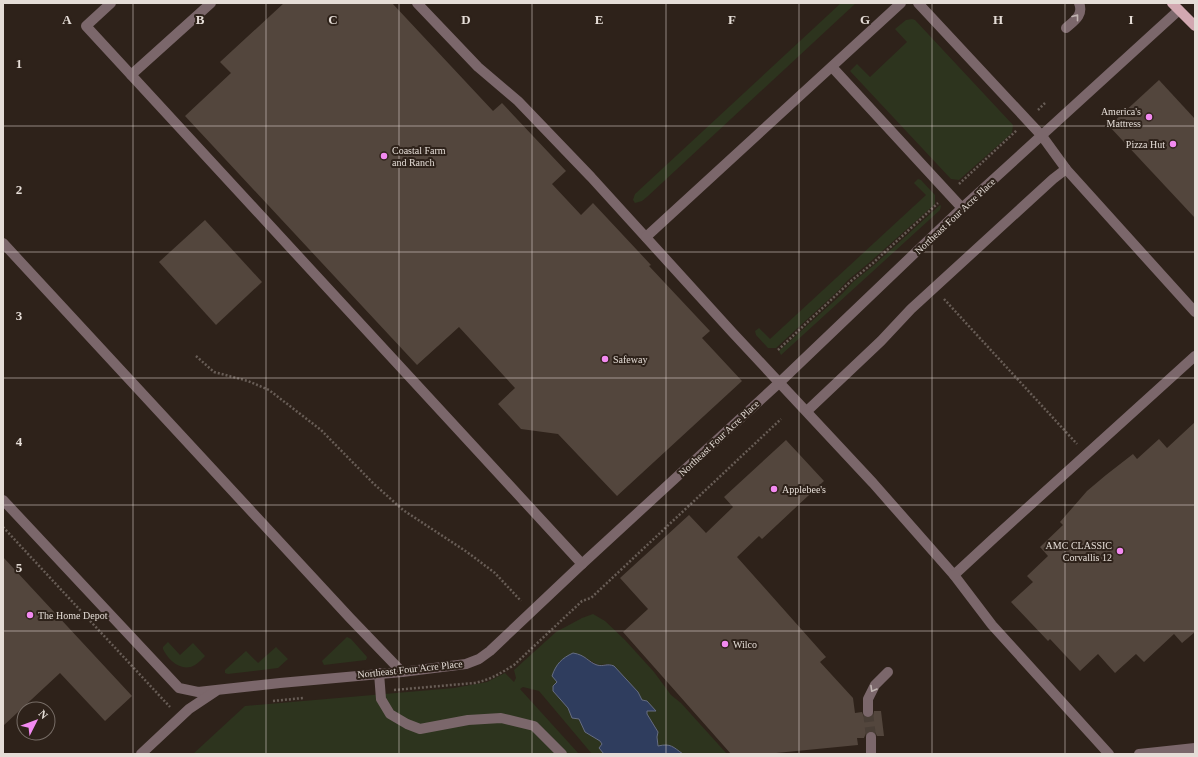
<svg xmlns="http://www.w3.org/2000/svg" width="1198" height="757" viewBox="0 0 1198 757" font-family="Georgia,serif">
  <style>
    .green { fill: #2d341e }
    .water { fill: #2f3d5e; stroke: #666d82 }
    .building { fill: #53463d }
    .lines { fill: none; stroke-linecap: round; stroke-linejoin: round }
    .minor-tunnel { stroke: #493e36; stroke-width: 10; stroke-dasharray: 10 5; stroke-linecap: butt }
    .path { stroke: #685d56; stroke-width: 2.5; stroke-dasharray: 2 2; stroke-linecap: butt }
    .minor { stroke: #7b676b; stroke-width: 10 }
    .major { stroke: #d2a8b1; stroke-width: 10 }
    .oneway { stroke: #c0b4b1 }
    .grid { fill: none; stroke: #e5ddd7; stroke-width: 1; stroke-opacity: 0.55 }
    .poi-dot { fill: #f38af1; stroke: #2e221a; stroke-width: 1.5 }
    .labels { text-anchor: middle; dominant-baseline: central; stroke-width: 4; stroke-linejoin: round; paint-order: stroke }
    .poi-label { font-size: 10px; fill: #e5ddd7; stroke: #2e221a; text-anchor: start }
    .street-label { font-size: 10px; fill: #e5ddd7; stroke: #2e221a }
    .grid-label { font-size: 13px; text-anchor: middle; font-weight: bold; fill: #e5ddd7; stroke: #2e221a; stroke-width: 4; stroke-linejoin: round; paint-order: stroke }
  </style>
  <rect width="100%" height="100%" fill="#2e221a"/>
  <g class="green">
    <path d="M841 3H856L648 196 642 201 635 203 633 200 635 194Z"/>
    <path d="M912 19 915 20 1013 125 1012 133 959 180 951 179 850 71 857 64 870 77 907 42 895 29 906 20Z"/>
    <path d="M918 179 921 180 935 195V204L870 262 848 280 839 290 776 348H768L756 335 755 331 759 328 770 339 926 195 914 183Z"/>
    <path d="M940 205 941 206 940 210 781 355 779 351 843 293 853 282 873 266Z"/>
    <path d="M593 614 605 621 625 640 654 672 671 695 681 703 727 754H683L672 746H658L657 737 658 731 647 714V711H655L647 701 642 700 638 692 614 666 609 664 598 665 581 655 557 682 553 691 568 708 572 717 579 719 585 732 600 741 602 744 599 748 604 754H592L539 691 523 687 520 689 579 754H193L245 706 454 688 487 682 505 673 514 682 516 678 514 670 556 632 582 618Z"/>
    <path d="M347 637 351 639 367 657 366 660 324 665 322 661 323 660Z"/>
    <path d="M168 642 180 655 193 643 205 656C202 659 198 663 195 665 182 673 168 660 163 649V647Z"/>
    <path d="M276 647 288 659 278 668 228 674 225 673V670L246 651 258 663Z"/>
  </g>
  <path class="water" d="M573 653C586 655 588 662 597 665 603 667 607 663 614 666L638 692 642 700 647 701 656 711H647V714L658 732 657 737 658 746C671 743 673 747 683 754H604L599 748 602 744 600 741 585 732 579 719 572 718 568 708 553 691V686L557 682 552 676C556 664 562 658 573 653Z"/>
  <g class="building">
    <path d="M284 3H392L493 111 502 103 566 171 552 184 581 215 593 203 651 265 649 266 710 331 702 338 742 381 617 496 558 434 521 429 498 404 515 388 459 327 417 365 185 116 231 73 220 62Z"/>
    <path d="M1159 80 1195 119V218L1109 126Z"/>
    <path d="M205 220 262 282 216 325 159 262Z"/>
    <path d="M1195 422V632L1182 643 1174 634 1144 662 1136 654 1115 673 1098 654 1080 671 1050 639 1048 641 1011 602 1033 582 1027 576 1048 556 1040 547 1063 525 1060 522 1087 491 1106 475 1133 454 1137 459 1159 439 1167 448Z"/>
    <path d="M786 440 824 481 762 539 759 536 737 557 826 657 820 662 853 698 855 713 862 712 864 717 868 718 873 716 874 711H881L884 736H877L875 732 871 731 866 733 864 738H857L858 745 766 754H731L623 632 648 609 620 578 689 515 706 533 733 507 724 497Z"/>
    <path d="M3 557 132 696 105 721 60 673 3 726Z"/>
  </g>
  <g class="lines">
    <path class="minor-tunnel" d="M868 712 871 737"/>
    <g class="path">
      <path d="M1038 110 1045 103"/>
      <path d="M959 184 1017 130"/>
      <path d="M944 299 1077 444"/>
      <path d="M778 350 851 281 873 263 938 203"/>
      <path d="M196 356 214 372 248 381 269 390 321 430 374 484 403 510 467 552 495 573 521 601"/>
      <path d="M3 527 170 707"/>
      <path d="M394 690 474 683C490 680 501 673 514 665L582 601 591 598 781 419"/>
      <path d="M273 701 303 698"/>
    </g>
    <g class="minor">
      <path d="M111 3 86 26 582 564"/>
      <path d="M417 3 478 67 518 101 591 177 732 332 873 483 954 575 994 538 1195 356"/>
      <path d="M918 3 1042 136 1066 169 1195 312"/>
      <path d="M1066 28C1074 21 1084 15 1079 3"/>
      <path d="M832 67 962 208"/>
      <path d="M131 75 211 3"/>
      <path d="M646 237 901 3"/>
      <path d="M3 243 350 618 402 672"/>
      <path d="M807 411 881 341 911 309 1053 179 1066 169"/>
      <path d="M3 500 179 688 198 692 280 683 402 672 466 664 479 659 490 651 582 564 780 382 962 208 1179 10"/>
      <path d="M954 575 992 625 1109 754"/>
      <path d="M379 673 381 699 390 714 407 724 420 729 468 720 501 718 534 726 562 754"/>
      <path d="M868 712V699L875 685 888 672"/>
      <path d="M871 737V754"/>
      <path d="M141 754 189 709 216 691"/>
      <path d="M1139 754 1195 748"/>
    </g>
    <path class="major" d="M1172 3 1195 26"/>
  </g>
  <defs><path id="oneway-chevron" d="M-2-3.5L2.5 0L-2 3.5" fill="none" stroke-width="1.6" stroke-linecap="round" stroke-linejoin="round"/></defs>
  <g class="oneway">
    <use href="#oneway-chevron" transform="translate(1076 17) rotate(-52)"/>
    <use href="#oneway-chevron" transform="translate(873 689) rotate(120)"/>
  </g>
  <path class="grid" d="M133 3V754M266 3V754M399 3V754M532 3V754M666 3V754M799 3V754M932 3V754M1065 3V754M3 126H1195M3 252H1195M3 378H1195M3 505H1195M3 631H1195"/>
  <g class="poi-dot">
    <circle cx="1149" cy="117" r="4"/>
    <circle cx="1173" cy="144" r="4"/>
    <circle cx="384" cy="156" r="4"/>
    <circle cx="605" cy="359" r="4"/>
    <circle cx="774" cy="489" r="4"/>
    <circle cx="1120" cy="551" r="4"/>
    <circle cx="30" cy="615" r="4"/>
    <circle cx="725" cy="644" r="4"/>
  </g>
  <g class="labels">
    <g class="poi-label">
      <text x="1141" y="111" text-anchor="end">America's<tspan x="1141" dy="12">Mattress</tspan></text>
      <text x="1165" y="144" text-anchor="end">Pizza Hut</text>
      <text x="392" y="150">Coastal Farm<tspan x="392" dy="12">and Ranch</tspan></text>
      <text x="613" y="359">Safeway</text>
      <text x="782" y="489">Applebee's</text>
      <text x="1112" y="545" text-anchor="end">AMC CLASSIC<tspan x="1112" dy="12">Corvallis 12</tspan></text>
      <text x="38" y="615">The Home Depot</text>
      <text x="733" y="644">Wilco</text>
    </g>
    <g class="street-label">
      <text transform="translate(955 216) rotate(-43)">Northeast Four Acre Place</text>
      <text transform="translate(719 438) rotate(-43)">Northeast Four Acre Place</text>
      <text transform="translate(410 669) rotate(-6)">Northeast Four Acre Place</text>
    </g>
  </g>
  <g class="grid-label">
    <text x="67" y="24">A</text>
    <text x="200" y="24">B</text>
    <text x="333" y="24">C</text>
    <text x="466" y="24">D</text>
    <text x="599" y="24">E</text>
    <text x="732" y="24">F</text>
    <text x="865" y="24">G</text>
    <text x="998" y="24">H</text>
    <text x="1131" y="24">I</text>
    <text x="19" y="68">1</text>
    <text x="19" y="194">2</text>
    <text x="19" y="320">3</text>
    <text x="19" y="446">4</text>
    <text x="19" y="572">5</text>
  </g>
  <rect width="1198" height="757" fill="none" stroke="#e5ddd7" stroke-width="8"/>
  <g transform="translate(36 721) rotate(48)"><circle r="19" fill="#2e221a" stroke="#776d66"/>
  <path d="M0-3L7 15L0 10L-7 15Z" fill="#f38af1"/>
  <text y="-6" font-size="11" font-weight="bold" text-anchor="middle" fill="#e5ddd7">N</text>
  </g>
</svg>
